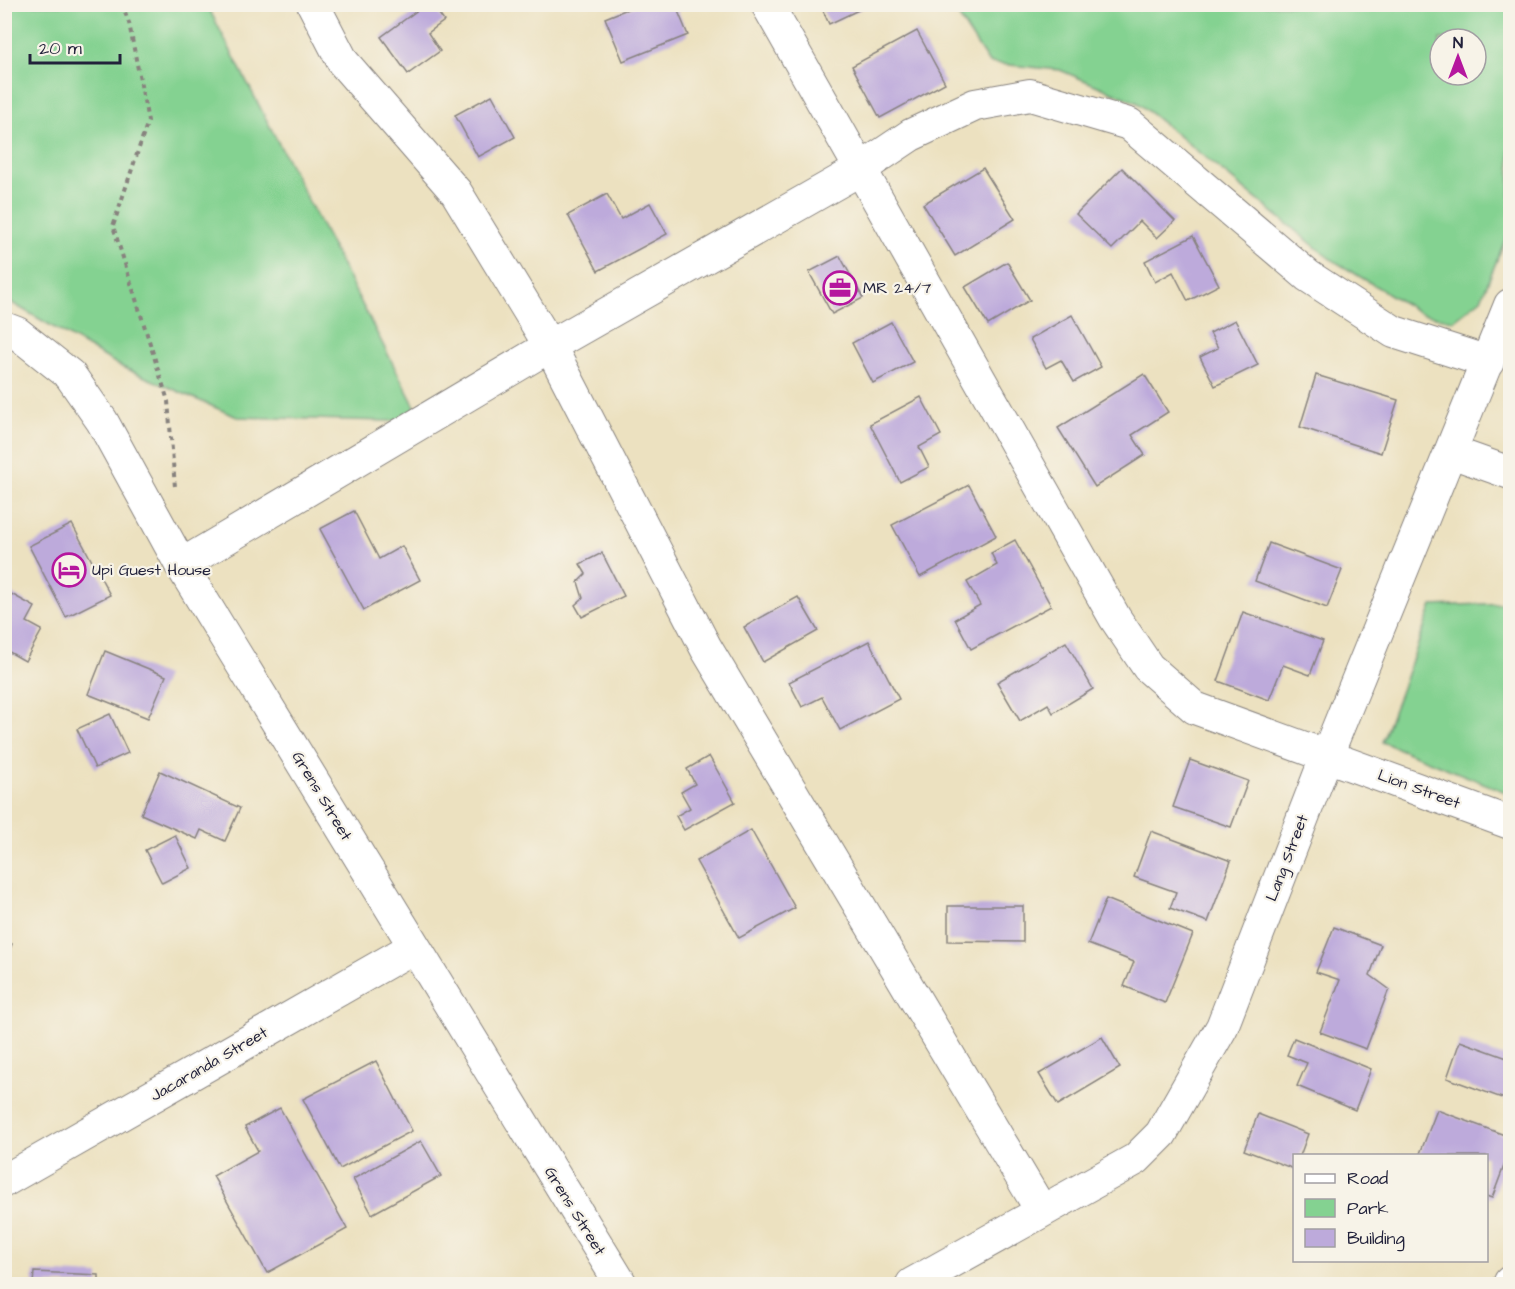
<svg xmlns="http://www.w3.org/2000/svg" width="1515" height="1289" viewBox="0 0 1515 1289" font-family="'Architects Daughter',sans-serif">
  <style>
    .green { fill: #84d291; stroke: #537a66; stroke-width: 1.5; fill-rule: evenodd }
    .building { fill: #bdaadb }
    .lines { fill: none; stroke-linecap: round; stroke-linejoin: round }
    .street-casing { stroke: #87827e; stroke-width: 34 }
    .path { stroke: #87827e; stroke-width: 4; stroke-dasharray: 4.5 4.5; stroke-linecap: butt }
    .street { stroke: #fff; stroke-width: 32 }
    .labels { text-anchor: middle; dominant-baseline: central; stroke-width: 4.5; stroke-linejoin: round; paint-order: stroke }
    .poi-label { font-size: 16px; fill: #22223b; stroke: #f7f3e8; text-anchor: start }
    .street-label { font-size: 16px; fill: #22223b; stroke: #f7f3e8 }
  </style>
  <rect width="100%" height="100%" fill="#f7f3e8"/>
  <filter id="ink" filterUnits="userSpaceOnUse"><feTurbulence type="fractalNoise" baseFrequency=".0167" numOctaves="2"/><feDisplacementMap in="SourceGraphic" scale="12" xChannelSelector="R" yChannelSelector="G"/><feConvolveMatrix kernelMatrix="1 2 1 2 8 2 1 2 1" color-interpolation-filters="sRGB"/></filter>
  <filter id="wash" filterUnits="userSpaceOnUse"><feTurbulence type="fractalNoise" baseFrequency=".008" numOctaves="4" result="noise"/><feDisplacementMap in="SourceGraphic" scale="24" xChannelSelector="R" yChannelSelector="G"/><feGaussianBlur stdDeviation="1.35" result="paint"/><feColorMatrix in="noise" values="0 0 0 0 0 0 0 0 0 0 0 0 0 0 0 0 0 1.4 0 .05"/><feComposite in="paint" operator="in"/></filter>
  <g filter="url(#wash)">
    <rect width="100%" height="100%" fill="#ece1c0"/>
    <g class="green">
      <path d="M5 5H207L423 422 237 417 122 367 5 299Z"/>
      <path d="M951 5H1510V228L1481 299 1453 321 1420 313 1329 258 1138 103 1060 70 989 63ZM1440 39H1476V75H1440Z"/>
      <path d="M1510 603V794L1382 742 1432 606Z"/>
    </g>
    <g id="blocks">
      <g class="building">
        <path d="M426 4H432L444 21 428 33 440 51 408 74 381 37Z"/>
        <path d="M640 4H675L688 35 623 61 605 18Z"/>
        <path d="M820 4H871L829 24Z"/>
        <path d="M917 31 945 83 880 118 852 66Z"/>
        <path d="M492 95 515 137 478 157 455 115Z"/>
        <path d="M983 168 1015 219 955 256 923 204Z"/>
        <path d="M1122 168 1175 221 1157 238 1140 221 1112 249 1076 214Z"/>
        <path d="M607 194 621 219 650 203 667 234 598 271 568 215Z"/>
        <path d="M1193 236 1219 285 1188 301 1173 272 1155 282 1145 261Z"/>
        <path d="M840 256 863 298 832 314 809 272Z"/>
        <path d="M1007 262 1030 300 988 325 965 287Z"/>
        <path d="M1072 315 1101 367 1074 382 1061 360 1046 368 1030 339Z"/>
        <path d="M1235 320 1258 365 1215 386 1200 357 1218 348 1210 333Z"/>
        <path d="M891 322 913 362 873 383 852 343Z"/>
        <path d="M1144 374 1168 412 1132 435 1145 455 1095 487 1058 428Z"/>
        <path d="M1316 375 1398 400 1381 453 1300 427Z"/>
        <path d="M921 397 941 435 919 447 929 467 900 482 870 424Z"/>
        <path d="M4 453 9 454 7 494H4Z"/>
        <path d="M969 485 996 536 920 577 892 525Z"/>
        <path d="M354 511 379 559 402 546 420 580 364 610 320 529Z"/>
        <path d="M72 524 110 595 66 617 29 546Z"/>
        <path d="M1015 540 1051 606 971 649 955 619 980 605 967 582 997 565 991 553Z"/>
        <path d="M1269 543 1342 570 1327 608 1255 581Z"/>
        <path d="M602 553 624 596 582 617 575 605 583 598 578 582 586 574 580 564Z"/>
        <path d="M4 590 35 607 27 622 42 630 25 661 4 649Z"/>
        <path d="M798 597 818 631 763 662 744 627Z"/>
        <path d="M1243 612 1323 641 1310 675 1283 665 1269 700 1218 681Z"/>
        <path d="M869 641 899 699 840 730 822 697 802 707 789 682Z"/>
        <path d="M1066 642 1093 689 1053 713 1048 704 1020 721 997 682Z"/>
        <path d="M105 651 166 676 148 718 88 694Z"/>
        <path d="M110 714 128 753 95 768 77 729Z"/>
        <path d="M709 756 735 802 684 830 676 816 690 808 681 792 695 784 687 769Z"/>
        <path d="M1190 760 1248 781 1231 827 1173 807Z"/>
        <path d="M160 771 240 808 225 841 201 830 197 839 141 814Z"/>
        <path d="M751 830 795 908 739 938 696 861Z"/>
        <path d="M1151 831 1231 861 1208 922 1170 908 1176 892 1134 877Z"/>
        <path d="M175 835 191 868 162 883 145 850Z"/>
        <path d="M1106 899 1193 934 1165 1003 1124 986 1134 962 1088 944Z"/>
        <path d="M948 906H1023V942L948 941Z"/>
        <path d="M1334 927 1381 945 1370 975 1389 989 1366 1049 1320 1032 1340 980 1316 972Z"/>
        <path d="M4 941 12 944 5 962H4Z"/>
        <path d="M1102 1037 1120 1068 1058 1105 1039 1074Z"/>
        <path d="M1294 1038 1371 1069 1355 1110 1297 1086 1307 1063 1287 1055Z"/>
        <path d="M1460 1041 1510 1059V1101L1447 1078Z"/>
        <path d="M376 1061 412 1131 340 1169 303 1099Z"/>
        <path d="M280 1108 347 1229 267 1273 213 1176 258 1151 245 1127Z"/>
        <path d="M1437 1110 1510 1137V1150L1492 1198 1486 1196V1156H1419Z"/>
        <path d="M1258 1114 1308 1134 1300 1156H1294V1169L1244 1150Z"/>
        <path d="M421 1141 441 1176 372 1214 353 1179Z"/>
        <path d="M34 1272 99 1275V1284H33Z"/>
      </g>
    </g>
  </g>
  <g filter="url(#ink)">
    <use href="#blocks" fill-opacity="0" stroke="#87827e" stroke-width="1.5"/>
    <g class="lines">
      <defs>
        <g id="street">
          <path d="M313 4 343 62 456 192 550 346 706 648 1041 1210"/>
          <path d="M767 4 1115 618 1148 667 1195 708 1510 823"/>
          <path d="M4 328 17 333 70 375 102 421 181 565 621 1284"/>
          <path d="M1451 452 1510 473"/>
          <path d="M181 565 550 346 859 170 911 135 975 105 1030 95 1129 124 1308 276 1394 332 1488 362"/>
          <path d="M4 1181 414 947"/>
          <path d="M912 1284 1136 1159 1161 1134 1222 1027 1327 755 1510 305"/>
          <path d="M1510 1284V1282"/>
        </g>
      </defs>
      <use href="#street" class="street-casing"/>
      <path class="path" d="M122 4 129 23 148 121 113 226 168 401 175 487"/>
      <use href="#street" class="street"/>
    </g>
  </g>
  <defs>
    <symbol id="office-ring" viewBox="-11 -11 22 22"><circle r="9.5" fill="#f7f3e8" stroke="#b5179e" stroke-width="1.5"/><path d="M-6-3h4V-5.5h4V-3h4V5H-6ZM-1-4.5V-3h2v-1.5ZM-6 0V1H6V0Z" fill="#b5179e"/></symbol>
    <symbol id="hotel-ring" viewBox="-11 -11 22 22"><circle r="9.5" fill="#f7f3e8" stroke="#b5179e" stroke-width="1.5"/><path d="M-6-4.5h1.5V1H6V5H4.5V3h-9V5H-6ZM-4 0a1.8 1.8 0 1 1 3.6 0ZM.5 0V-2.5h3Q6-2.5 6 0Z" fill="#b5179e"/></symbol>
  </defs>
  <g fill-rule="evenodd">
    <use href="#office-ring" x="821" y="269" width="38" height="38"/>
    <use href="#hotel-ring" x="50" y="551" width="38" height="38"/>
  </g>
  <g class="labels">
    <g class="poi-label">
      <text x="863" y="288">MR 24/7</text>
      <text x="92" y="570">Upi Guest House</text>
    </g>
    <g class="street-label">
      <text transform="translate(1419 789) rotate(20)">Lion Street</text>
      <text transform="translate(322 796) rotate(59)">Grens Street</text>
      <text transform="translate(1287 858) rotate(-69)">Lang Street</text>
      <text transform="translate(209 1064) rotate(-30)">Jacaranda Street</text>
      <text transform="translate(575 1211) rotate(58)">Grens Street</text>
    </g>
  </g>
  <rect width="1515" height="1289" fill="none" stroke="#f7f3e8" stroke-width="24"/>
  <rect x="1293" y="1154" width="195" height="108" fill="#f7f3e8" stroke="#a29fa3" stroke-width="1.5"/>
  <rect x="1305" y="1174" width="30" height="9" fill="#ffffff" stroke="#a29fa3" stroke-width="1.5"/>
  <text x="1347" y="1184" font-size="18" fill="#22223b">Road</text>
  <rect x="1305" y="1199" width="30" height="18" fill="#84d291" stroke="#a29fa3" stroke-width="1.5"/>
  <text x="1347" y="1214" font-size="18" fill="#22223b">Park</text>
  <rect x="1305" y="1229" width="30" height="18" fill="#bdaadb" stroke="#a29fa3" stroke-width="1.5"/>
  <text x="1347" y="1244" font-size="18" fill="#22223b">Building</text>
  <g transform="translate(1458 57)"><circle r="28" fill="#f7f3e8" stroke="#a29fa3" stroke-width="1.5"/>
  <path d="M0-4.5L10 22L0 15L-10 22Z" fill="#b5179e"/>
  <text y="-9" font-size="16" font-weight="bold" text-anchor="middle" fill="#22223b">N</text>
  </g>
  <path d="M30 54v9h90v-9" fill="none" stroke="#22223b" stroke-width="3"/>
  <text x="39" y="54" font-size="18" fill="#22223b" stroke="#f7f3e8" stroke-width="4.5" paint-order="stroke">20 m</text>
</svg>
